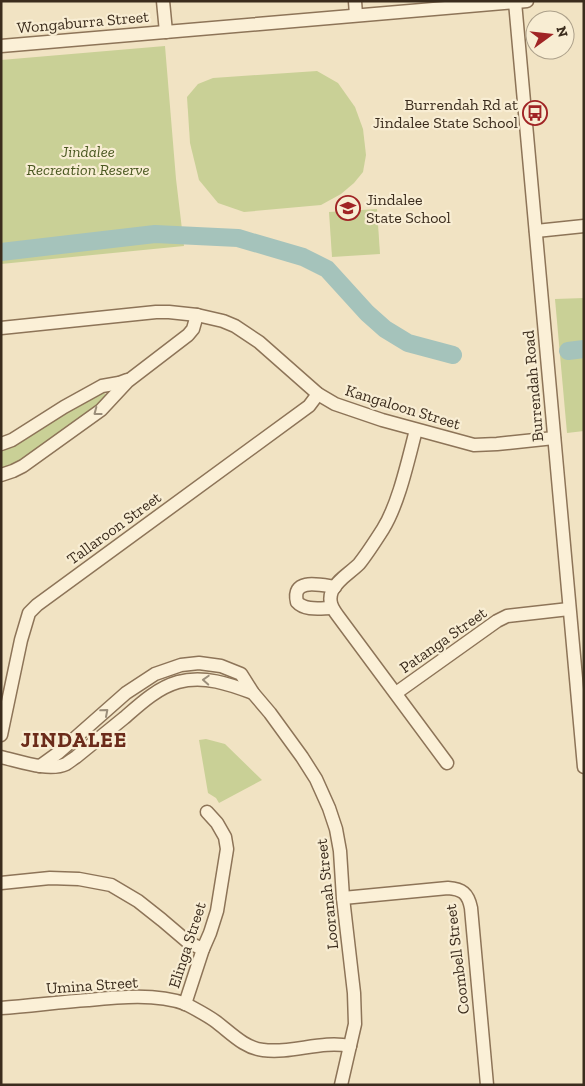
<svg xmlns="http://www.w3.org/2000/svg" width="585" height="1086" viewBox="0 0 585 1086" font-family="'Zilla Slab',serif">
  <style>
    .green { fill: #c9d096 }
    .lines { fill: none; stroke-linecap: round; stroke-linejoin: round }
    .river { stroke: #a5c3bb; stroke-width: 18 }
    .minor-casing { stroke: #8d7458; stroke-width: 15 }
    .minor { stroke: #fbf0d7; stroke-width: 12 }
    .oneway { stroke: #9b8e7a }
    .labels { text-anchor: middle; dominant-baseline: central; stroke-width: 4.5; stroke-linejoin: round; paint-order: stroke }
    .street-label { font-size: 16px; fill: #3b2c1d; stroke: #f8edd3 }
    .poi-label { font-size: 16px; fill: #3b2c1d; stroke: #f8edd3; text-anchor: end }
    .park-label { font-size: 16px; font-style: italic; fill: #4b5922; stroke: #f8edd3 }
    .district-label { font-size: 21px; font-weight: bold; letter-spacing: 1px; fill: #6b2b1a; stroke: #f8edd3 }
  </style>
  <rect width="100%" height="100%" fill="#f1e3c3"/>
  <g class="green">
    <path d="M165 46 176 179 184 246 1 264V60Z"/>
    <path d="M317 71 338 83 355 107 363 129 366 155 363 172 354 183 341 194 321 205 244 212 218 203 199 180 190 143 187 97 198 84 213 78Z"/>
    <path d="M377 209 380 254 332 257 329 212Z"/>
    <path d="M584 298V431L567 433 555 299Z"/>
    <path d="M103 392 107 396 105 399 27 457 1 471V451L12 446 96 394Z"/>
    <path d="M206 739 225 744 262 780 219 803 216 798 208 793 199 740Z"/>
  </g>
  <g class="lines">
    <g class="river">
      <path d="M1 252 155 234 238 238 303 257 327 269 367 313 385 329 408 343 453 355"/>
      <path d="M568 351 584 349"/>
    </g>
    <defs>
      <g id="minor">
        <path d="M163 1 166 32"/>
        <path d="M355 1 356 15"/>
        <path d="M515 2 584 767"/>
        <path d="M1 46 527 1"/>
        <path d="M536 231 584 226"/>
        <path d="M1 328 156 312H169L197 315 223 321 235 326 259 342 318 394 335 404 382 420 474 445 497 444 554 438"/>
        <path d="M416 430C408 460 399 503 383 529 376 540 367 554 359 564 350 573 338 579 332 591 328 601 332 608 338 616L447 763"/>
        <path d="M1 444 12 440 64 407 102 386 119 383 127 380"/>
        <path d="M1 475 13 471 23 466 101 410 128 381 188 335 193 329 197 315"/>
        <path d="M332 608C321 608 305 611 297 602 291 577 321 585 335 587"/>
        <path d="M396 693 497 621 507 616 569 609"/>
        <path d="M1 735 21 640 29 613 37 605 309 406 318 394"/>
        <path d="M1 757C19 761 49 772 66 764 69 762 73 759 76 757 92 744 108 731 124 718 140 704 157 688 178 682 204 675 229 684 253 693"/>
        <path d="M40 766 58 753 126 693 155 674 181 665 199 663 221 666 241 674 253 693 270 713 302 757 316 779 329 808 336 829 340 851 343 898 354 993 355 1024 341 1085"/>
        <path d="M1 883 50 878 79 879 111 885 138 901 162 920 189 943 203 949"/>
        <path d="M343 898 448 888C462 889 468 893 471 908L487 1085"/>
        <path d="M185 1004 203 949 210 933 217 911 227 849 225 837 217 823 207 812"/>
        <path d="M1 1008C30 1006 59 1002 88 1000 118 997 157 993 186 1004 195 1009 207 1015 215 1021 230 1032 244 1048 263 1050 292 1054 321 1040 350 1046"/>
      </g>
    </defs>
    <use href="#minor" class="minor-casing"/>
    <use href="#minor" class="minor"/>
  </g>
  <defs><path id="oneway-chevron" d="M-2-3.5L2.5 0L-2 3.5" fill="none" stroke-width="1.6" stroke-linecap="round" stroke-linejoin="round" transform="scale(1.25)"/></defs>
  <g class="oneway">
    <use href="#oneway-chevron" transform="translate(97 412) rotate(143)"/>
    <use href="#oneway-chevron" transform="translate(206 680) rotate(-177)"/>
    <use href="#oneway-chevron" transform="translate(105 712) rotate(-41)"/>
  </g>
  <defs>
    <symbol id="bus-ring" viewBox="-11 -11 22 22"><circle r="9.5" fill="#f8edd3" stroke="#a02425" stroke-width="1.5"/><path d="M-5-6H5V4H4V6H2V4H-2V6H-4V4H-5ZM-3.5-4V0h7V-4ZM-3.5 1.2v1.5H-2V1.2ZM2 1.2v1.5H3.5V1.2Z" fill="#a02425"/></symbol>
    <symbol id="school-ring" viewBox="-11 -11 22 22"><circle r="9.5" fill="#f8edd3" stroke="#a02425" stroke-width="1.5"/><path d="M0-5L7-2L0 1L-7-2ZM-4 1L0 2.5L4 1V4Q0 6-4 4Z" fill="#a02425"/></symbol>
  </defs>
  <g fill-rule="evenodd">
    <use href="#bus-ring" x="521" y="99" width="28" height="28"/>
    <use href="#school-ring" x="334" y="194" width="28" height="28"/>
  </g>
  <g class="labels">
    <g class="street-label">
      <text transform="translate(83 22) rotate(-5)">Wongaburra Street</text>
      <text transform="translate(533 386) rotate(-95)">Burrendah Road</text>
      <text transform="translate(403 407) rotate(17)">Kangaloon Street</text>
      <text transform="translate(114 528) rotate(-36)">Tallaroon Street</text>
      <text transform="translate(443 640) rotate(-35)">Patanga Street</text>
      <text transform="translate(327 894) rotate(-96)">Looranah Street</text>
      <text transform="translate(187 945) rotate(-72)">Elinga Street</text>
      <text transform="translate(457 959) rotate(-97)">Coombell Street</text>
      <text transform="translate(92 985) rotate(-4)">Umina Street</text>
    </g>
    <g class="poi-label">
      <text x="518" y="104">Burrendah Rd at<tspan x="518" dy="18">Jindalee State School</tspan></text>
      <text x="366" y="199" text-anchor="start">Jindalee<tspan x="366" dy="18">State School</tspan></text>
    </g>
    <g class="park-label">
      <text x="88" y="151">Jindalee<tspan x="88" dy="18">Recreation Reserve</tspan></text>
    </g>
    <g class="district-label">
      <text x="74" y="739">JINDALEE</text>
    </g>
  </g>
  <rect width="585" height="1086" fill="none" stroke="#3b2c1d" stroke-width="5"/>
  <g transform="translate(550 35) rotate(75)"><circle r="24" fill="#f8edd3" stroke="#aca08a"/>
  <path d="M0-4L9 19L0 12L-9 19Z" fill="#a02425"/>
  <text y="-8" font-size="14" font-weight="bold" text-anchor="middle" fill="#3b2c1d">N</text>
  </g>
</svg>
